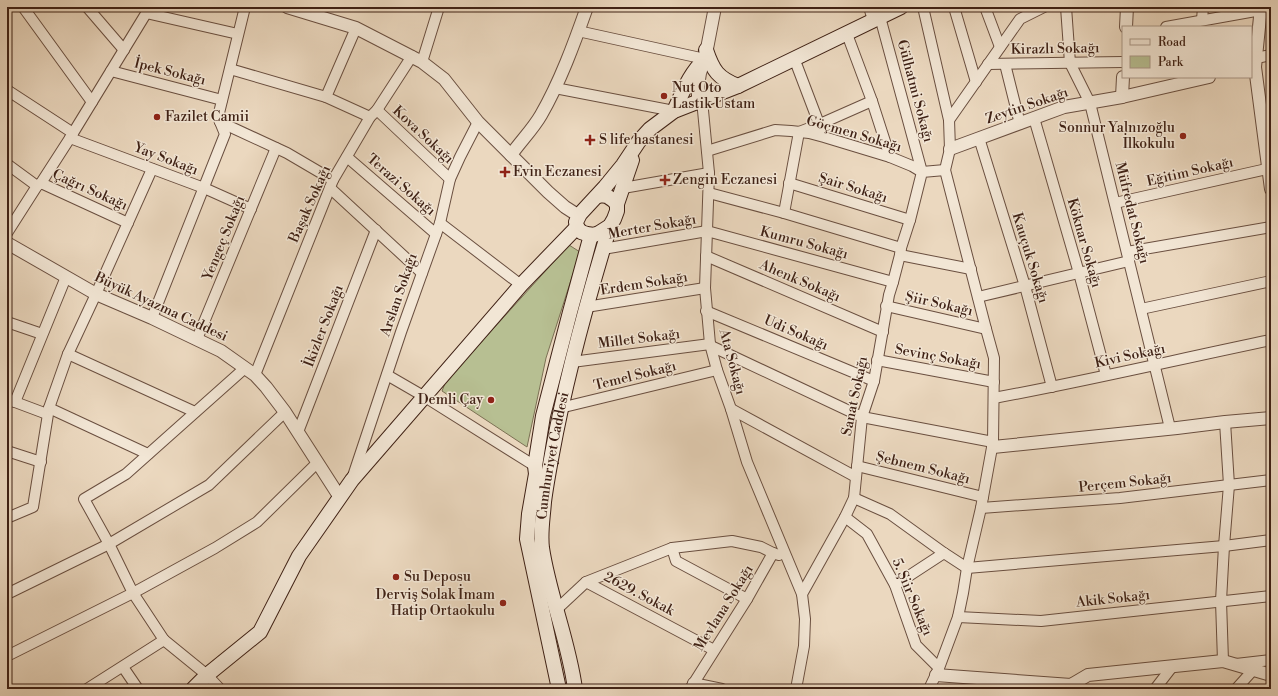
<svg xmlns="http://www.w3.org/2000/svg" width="1278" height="696" viewBox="0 0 1278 696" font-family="'Libre Bodoni',serif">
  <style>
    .green { fill: #b7bf92; stroke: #7b7054 }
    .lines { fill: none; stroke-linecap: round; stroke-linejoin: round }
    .minor-casing { stroke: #6a4f40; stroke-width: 12 }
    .tertiary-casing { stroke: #6a4f40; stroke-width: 14 }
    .secondary-casing { stroke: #3f2115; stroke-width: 16 }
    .minor { stroke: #f2e6d5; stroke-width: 10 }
    .tertiary { stroke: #f2e6d5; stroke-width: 12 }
    .secondary { stroke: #f2e6d5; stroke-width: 14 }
    .poi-dot { fill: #8f2418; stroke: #f2e6d5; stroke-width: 1.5 }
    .labels { text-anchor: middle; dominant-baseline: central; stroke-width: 3; stroke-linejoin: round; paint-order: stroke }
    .street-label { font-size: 14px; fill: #3f2115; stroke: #f2e6d5 }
    .poi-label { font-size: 14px; fill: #3f2115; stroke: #f2e6d5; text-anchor: start }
  </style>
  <rect width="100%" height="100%" fill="#ebd8bf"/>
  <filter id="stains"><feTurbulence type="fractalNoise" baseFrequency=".005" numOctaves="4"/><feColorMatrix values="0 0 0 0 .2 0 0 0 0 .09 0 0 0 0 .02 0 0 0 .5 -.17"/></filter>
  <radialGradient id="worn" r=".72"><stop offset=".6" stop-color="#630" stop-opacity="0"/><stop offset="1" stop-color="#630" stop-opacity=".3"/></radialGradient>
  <path class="green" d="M569 245 580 252 546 358 527 447 442 391 446 381Z"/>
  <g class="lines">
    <defs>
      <g id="minor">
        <path d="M23 7 92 102"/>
        <path d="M87 7 124 50"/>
        <path d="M869 7 873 20"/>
        <path d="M923 7 949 120 950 149 945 170 986 329 994 358 993 442 981 508 967 568 963 593 958 617 939 668 929 689"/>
        <path d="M954 7 976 82"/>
        <path d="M985 7 1000 47"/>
        <path d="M1066 7 1070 63 1090 103 1170 428"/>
        <path d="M146 13 238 34"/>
        <path d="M880 17 922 172"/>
        <path d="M1202 20 1203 7"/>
        <path d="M1166 27 1261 10"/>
        <path d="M578 31 705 59"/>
        <path d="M847 34 872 101 890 157"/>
        <path d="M794 58 821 129"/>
        <path d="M1256 58 1271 55"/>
        <path d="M422 62 439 7"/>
        <path d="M988 64 1123 62"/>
        <path d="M1005 64 1020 124"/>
        <path d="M230 69 326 97 370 117"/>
        <path d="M111 71 222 100"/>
        <path d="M555 88 674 111"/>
        <path d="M7 90 73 133"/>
        <path d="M326 97 356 28"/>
        <path d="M702 100 709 173 705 288 710 344 717 370 731 409 747 462 802 594"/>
        <path d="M377 110 450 179"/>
        <path d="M1034 118 1079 273 1106 375"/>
        <path d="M1262 118 1271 116"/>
        <path d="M949 120 1020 19 1044 7"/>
        <path d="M220 122 287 153 333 180"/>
        <path d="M70 138 204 188 251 209"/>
        <path d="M979 138 1025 286 1052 387"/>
        <path d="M707 151 775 130 791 131 809 133 824 137 890 157 912 166 922 172"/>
        <path d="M347 157 436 234"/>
        <path d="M7 164 37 186"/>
        <path d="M41 183 128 223"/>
        <path d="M789 183 910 220"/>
        <path d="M330 188 422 273"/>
        <path d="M623 188 709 173"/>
        <path d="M709 193 784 213 901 248"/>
        <path d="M1115 203 1271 168"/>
        <path d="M784 213 799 132 820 124 872 101"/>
        <path d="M440 223 521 285"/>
        <path d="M7 233 37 186 41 183 70 138 150 7"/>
        <path d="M603 249 707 231 893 282"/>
        <path d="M1127 252 1271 227"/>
        <path d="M900 255 971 269"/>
        <path d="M706 256 883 332"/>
        <path d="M978 297 1129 261"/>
        <path d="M886 306 986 329"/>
        <path d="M586 307 705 288"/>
        <path d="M1141 309 1271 281"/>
        <path d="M706 311 874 381"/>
        <path d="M152 318 225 134 218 117 245 7"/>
        <path d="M7 322 42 334"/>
        <path d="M197 339 276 148"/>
        <path d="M711 346 862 417 993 442"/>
        <path d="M68 354 195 412"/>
        <path d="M877 360 994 382"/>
        <path d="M572 362 710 344"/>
        <path d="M255 375 333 180 370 117 377 110 412 56"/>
        <path d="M387 375 425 397 535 466"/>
        <path d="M994 398C1087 381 1179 359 1271 340"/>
        <path d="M7 399 47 414"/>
        <path d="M15 402 66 277"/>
        <path d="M49 408 148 454"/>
        <path d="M560 408 717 370"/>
        <path d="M731 409 856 477"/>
        <path d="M298 432 376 230"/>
        <path d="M7 451 41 462"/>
        <path d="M857 466 983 497"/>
        <path d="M353 476 401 332 440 223 450 179 460 157 478 122"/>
        <path d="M854 498 890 514 944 553 967 568 1224 546 1271 540"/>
        <path d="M981 508 1120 498 1271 480"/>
        <path d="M845 517 867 534 895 585 916 645 939 668"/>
        <path d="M7 518 33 507 49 408 68 354 96 294 152 169"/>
        <path d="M672 548 676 561 747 599"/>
        <path d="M586 582 672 548 732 541 761 547 773 553"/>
        <path d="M895 585 944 553"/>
        <path d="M7 594 109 544 209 485 285 412"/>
        <path d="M556 610 586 582 714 650"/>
        <path d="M958 617 1041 621 1271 596"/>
        <path d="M164 640 207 675 220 689"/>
        <path d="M7 656 133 593 215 548 257 522 317 463"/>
        <path d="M1223 661 1221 601 1224 546 1229 485 1225 422"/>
        <path d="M1236 664 1271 660"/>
        <path d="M123 667 138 689"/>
        <path d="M693 683 722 689"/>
        <path d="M87 689 164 640 133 593 109 544 84 499 126 474 245 368"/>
        <path d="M690 689 747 599 773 553 779 555"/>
        <path d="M796 689 804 646 805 619 802 594 845 517 854 498 862 417 874 381 889 295 893 282 900 255 901 248 910 220 922 172 945 170"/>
        <path d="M1155 689 1172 667"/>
        <path d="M1236 689 1254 669"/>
      </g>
      <g id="tertiary">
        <path d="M287 7 356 28 422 62 444 79 478 122 548 192 565 207 579 216"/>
        <path d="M1261 7 1255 67 1271 189"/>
        <path d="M1126 27 1127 7"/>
        <path d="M1122 97 1123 77"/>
        <path d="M698 101V86L700 73 705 59 715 7"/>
        <path d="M950 149 1064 107 1122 97 1209 77"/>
        <path d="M511 155C520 142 533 129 541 115 560 82 574 44 587 7"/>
        <path d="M7 243 96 294 152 318 221 351 255 375 266 387 285 412 339 496"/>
        <path d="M993 447 1177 428 1225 422 1271 418"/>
        <path d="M936 675 1071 685 1088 675 1223 661 1271 675"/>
      </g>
      <g id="secondary">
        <path d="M706 50C713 71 718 78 738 86"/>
        <path d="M674 111C683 92 689 74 705 59"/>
        <path d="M596 197 601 195 607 196 613 200 617 204V211L614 219 610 226 599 233 594 235 587 234 581 232 577 227 576 222 580 214 605 187 623 165 639 141 650 129 674 111 738 86 901 7"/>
        <path d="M617 204 632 160"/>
        <path d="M193 689 207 675 260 632 299 556 352 480 521 285 577 227"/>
        <path d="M559 689 527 539 529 514 536 474 535 466 543 416 570 312 591 235"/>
        <path id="s1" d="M575 689C569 642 549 595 542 548 540 532 543 517 544 502 546 486 549 470 552 454 566 377 587 301 610 226"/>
      </g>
    </defs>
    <use href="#minor" class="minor-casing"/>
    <use href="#tertiary" class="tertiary-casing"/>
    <use href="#secondary" class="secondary-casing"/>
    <use href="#minor" class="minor"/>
    <use href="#tertiary" class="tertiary"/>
    <use href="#secondary" class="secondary"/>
  </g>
  <g class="poi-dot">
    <circle cx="664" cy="96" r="4"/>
    <circle cx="157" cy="117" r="4"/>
    <circle cx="1183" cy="136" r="4"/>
    <path d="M588 134h4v4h4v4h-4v4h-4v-4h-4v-4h4z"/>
    <path d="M503 166h4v4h4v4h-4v4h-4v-4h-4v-4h4z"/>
    <path d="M663 174h4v4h4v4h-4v4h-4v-4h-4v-4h4z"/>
    <circle cx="491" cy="400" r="4"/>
    <circle cx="396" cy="577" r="4"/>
    <circle cx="503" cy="603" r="4"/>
  </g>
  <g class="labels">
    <g class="street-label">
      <text transform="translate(1055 49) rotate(-1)">Kirazlı Sokağı</text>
      <text transform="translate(170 72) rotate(14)">İpek Sokağı</text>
      <text transform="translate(915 91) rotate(75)">Gülhatmi Sokağı</text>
      <text transform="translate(1027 106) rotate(-19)">Zeytin Sokağı</text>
      <text transform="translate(854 134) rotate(16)">Göçmen Sokağı</text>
      <text transform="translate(423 135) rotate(43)">Kova Sokağı</text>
      <text transform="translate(166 159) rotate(21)">Yay Sokağı</text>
      <text transform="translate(1190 172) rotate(-13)">Eğitim Sokağı</text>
      <text transform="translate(401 185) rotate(41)">Terazi Sokağı</text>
      <text transform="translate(853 188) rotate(17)">Şair Sokağı</text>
      <text transform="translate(90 190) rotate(24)">Çağrı Sokağı</text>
      <text transform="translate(310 204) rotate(-66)">Başak Sokağı</text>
      <text transform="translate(1132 213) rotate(76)">Müfredat Sokağı</text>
      <text transform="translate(652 227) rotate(-10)">Merter Sokağı</text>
      <text transform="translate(224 238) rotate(-68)">Yengeç Sokağı</text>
      <text transform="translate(804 243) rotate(15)">Kumru Sokağı</text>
      <text transform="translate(1084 243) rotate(74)">Köknar Sokağı</text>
      <text transform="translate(1030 258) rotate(73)">Kauçuk Sokağı</text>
      <text transform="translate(800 281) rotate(23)">Ahenk Sokağı</text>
      <text transform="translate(644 284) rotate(-9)">Erdem Sokağı</text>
      <text transform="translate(399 295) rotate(-71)">Arslan Sokağı</text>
      <text transform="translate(939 304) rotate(13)">Şiir Sokağı</text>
      <text transform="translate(161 307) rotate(25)">Büyük Ayazma Caddesi</text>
      <text transform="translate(324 326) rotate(-69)">İkizler Sokağı</text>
      <text transform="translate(796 333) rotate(23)">Udi Sokağı</text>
      <text transform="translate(639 339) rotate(-7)">Millet Sokağı</text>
      <text transform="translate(1130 356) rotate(-12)">Kivi Sokağı</text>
      <text transform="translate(938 357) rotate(10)">Sevinç Sokağı</text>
      <text transform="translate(732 362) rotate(75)">Ata Sokağı</text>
      <text transform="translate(635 376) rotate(-14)">Temel Sokağı</text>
      <text transform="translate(855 396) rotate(-78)">Sanat Sokağı</text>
      <text stroke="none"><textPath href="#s1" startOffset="238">Cumhuriyet Caddesi</textPath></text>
      <text transform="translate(923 468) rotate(14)">Şebnem Sokağı</text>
      <text transform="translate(1125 483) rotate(-6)">Perçem Sokağı</text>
      <text transform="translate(639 594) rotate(28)">2629. Sokak</text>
      <text transform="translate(912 597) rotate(67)">5. Şiir Sokağı</text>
      <text transform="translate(1113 599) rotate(-6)">Akik Sokağı</text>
      <text transform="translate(724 608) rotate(-58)">Mevlana Sokağı</text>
    </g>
    <g class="poi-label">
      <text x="672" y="88">Nut Oto<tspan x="672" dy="16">Lastik Ustam</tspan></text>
      <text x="165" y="117">Fazilet Camii</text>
      <text x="1175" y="128" text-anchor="end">Sonnur Yalnızoğlu<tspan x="1175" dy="16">İlkokulu</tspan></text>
      <text x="599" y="140">S life hastanesi</text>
      <text x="513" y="172">Evin Eczanesi</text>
      <text x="673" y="180">Zengin Eczanesi</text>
      <text x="483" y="400" text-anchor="end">Demli Çay</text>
      <text x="404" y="577">Su Deposu</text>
      <text x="495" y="595" text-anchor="end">Derviş Solak İmam<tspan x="495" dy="16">Hatip Ortaokulu</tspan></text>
    </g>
  </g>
  <rect width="1278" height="696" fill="none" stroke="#ebd8bf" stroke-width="24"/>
  <rect x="8" y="8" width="1262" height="680" fill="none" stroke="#3f2115" stroke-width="2"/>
  <rect x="12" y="12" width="1254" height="672" fill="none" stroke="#3f2115"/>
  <rect x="1122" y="26" width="130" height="52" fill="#f2e6d5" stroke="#aa9788"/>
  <rect x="1130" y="39" width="20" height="6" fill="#f2e6d5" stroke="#aa9788"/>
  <text x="1158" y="46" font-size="12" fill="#3f2115">Road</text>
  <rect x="1130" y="56" width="20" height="12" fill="#b7bf92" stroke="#aa9788"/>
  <text x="1158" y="66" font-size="12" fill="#3f2115">Park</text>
  <rect width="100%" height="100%" filter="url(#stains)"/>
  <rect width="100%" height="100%" fill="url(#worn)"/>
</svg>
